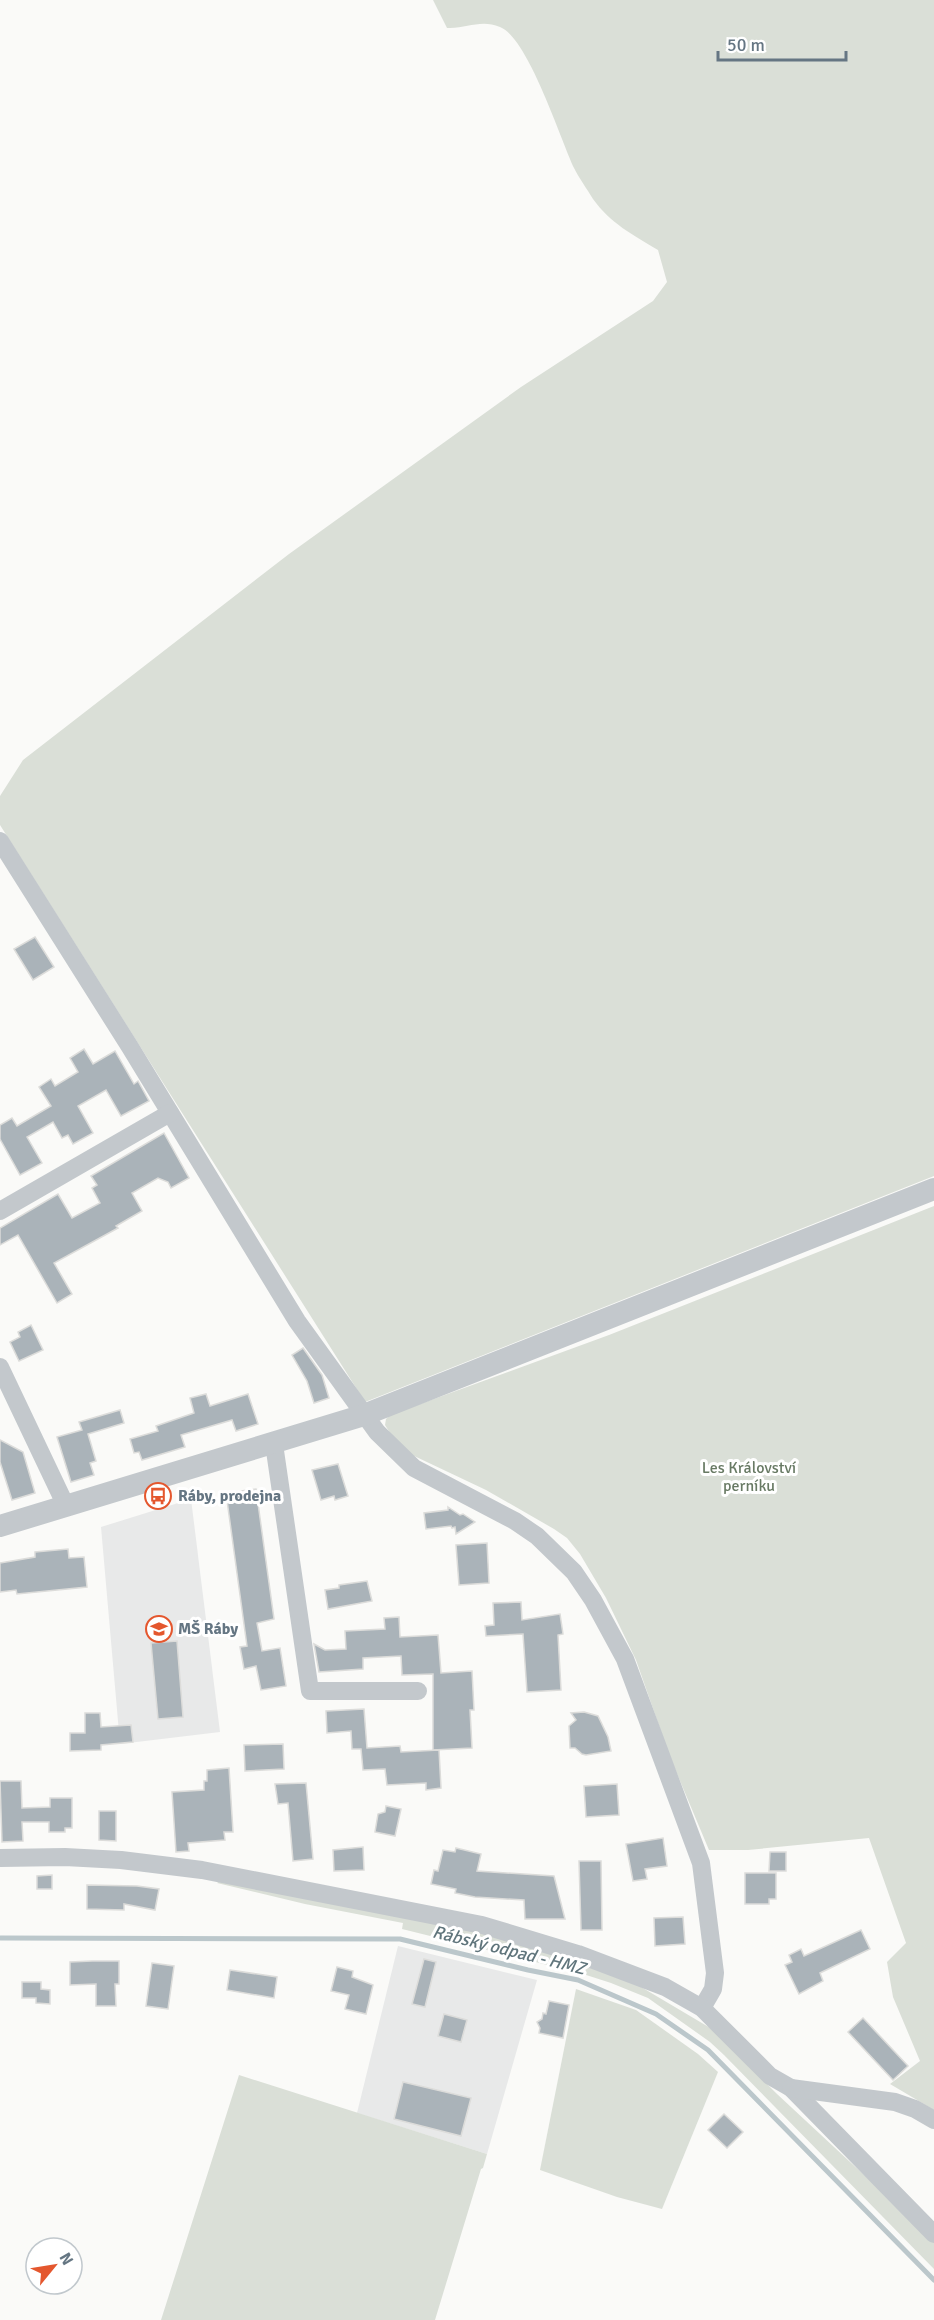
<svg xmlns="http://www.w3.org/2000/svg" width="934" height="2320" viewBox="0 0 934 2320" font-family="Signika,sans-serif">
  <style>
    .built { fill: #e8e9e9 }
    .green { fill: #dadfd7 }
    .lines { fill: none; stroke-linecap: round; stroke-linejoin: round }
    .stream { stroke: #bbc7cb; stroke-width: 5 }
    .building { fill: #aab3b9; stroke: #dcdcda; stroke-width: 1.5 }
    .minor { stroke: #c3c8cc; stroke-width: 18 }
    .tertiary { stroke: #c3c8cc; stroke-width: 22 }
    .labels { text-anchor: middle; dominant-baseline: central; stroke-width: 6; stroke-linejoin: round; paint-order: stroke }
    .park-label { font-size: 16px; fill: #687a64; stroke: #fff }
    .poi-label { font-size: 16px; font-weight: bold; fill: #657683; stroke: #fff; text-anchor: start }
    .water-label { font-size: 18px; font-style: italic; fill: #60757c; stroke: #fff }
  </style>
  <rect width="100%" height="100%" fill="#fafaf8"/>
  <g class="built">
    <path d="M191 1499 220 1732 120 1744 101 1527Z"/>
    <path d="M398 1946 537 1980 487 2154 357 2113Z"/>
  </g>
  <g class="green">
    <path d="M433 0H934V1176L365 1402 0 825V796L23 760 289 554 521 387 653 301 667 282 658 250C633 235 610 223 593 199 587 189 579 178 574 168 560 138 528 38 500 27 480 19 467 29 447 28Z"/>
    <path d="M934 1206V2110L890 2084 920 2061 893 1997 887 1962 906 1943 869 1838 748 1850H709L670 1757 636 1660 606 1598 580 1554 567 1538 554 1529 486 1490 410 1454 390 1433 385 1425 386 1419 390 1415 609 1335Z"/>
    <path d="M221 1880 490 1934 631 1981 712 2029 777 2094 934 2240V2269L724 2055 710 2042 648 1998 611 1983 580 1973 402 1929 403 1923 305 1904 217 1883Z"/>
    <path d="M576 1989 636 2010 698 2054 718 2072 662 2209 617 2197 540 2170Z"/>
    <path d="M239 2075 487 2154 483 2168 481 2169 435 2320H161Z"/>
  </g>
  <g class="lines">
    <path class="stream" d="M0 1938 400 1939 528 1970 578 1980 656 2014 708 2050 934 2280"/>
  </g>
  <g class="building">
    <path d="M35 937 54 967 33 980 14 949Z"/>
    <path d="M84 1049 93 1064 115 1051 134 1084 138 1081 149 1101 121 1116 106 1090 78 1106 93 1133 73 1144 68 1135 62 1138 53 1122 27 1137 42 1163 20 1175 0 1139V1125L12 1118 17 1126 51 1106 39 1087 51 1079 55 1086 78 1072 70 1058Z"/>
    <path d="M164 1133 189 1178 171 1188 168 1182 158 1178 132 1193 142 1211 116 1226 118 1228 54 1263 72 1294 57 1303 18 1235 0 1245V1228L58 1194 72 1218 100 1203 92 1188 97 1185 91 1176Z"/>
    <path d="M31 1325 43 1350 19 1361 10 1342 20 1337 18 1332Z"/>
    <path d="M303 1348 322 1375 329 1398 314 1403 307 1381 292 1355Z"/>
    <path d="M206 1394 210 1406 248 1394 258 1424 236 1431 232 1420 181 1435 185 1447 142 1460 139 1452 134 1453 130 1439 158 1431 156 1426 194 1413 190 1398Z"/>
    <path d="M120 1410 124 1423 88 1434 96 1461 90 1463 94 1475 71 1482 57 1437 82 1430 79 1422Z"/>
    <path d="M0 1440 23 1452 35 1493 12 1500 0 1462Z"/>
    <path d="M338 1464 348 1496 335 1500 334 1496 321 1500 312 1470Z"/>
    <path d="M256 1489 274 1619 257 1623 262 1651 280 1648 286 1686 261 1690 256 1666 244 1669 240 1647 247 1646 226 1493Z"/>
    <path d="M448 1507 460 1515 463 1514 475 1522 456 1534 455 1527 452 1528 451 1526 426 1529 424 1513 448 1510Z"/>
    <path d="M487 1543 489 1583 459 1585 456 1545Z"/>
    <path d="M68 1549 69 1558 84 1557 87 1587 17 1594 16 1590 0 1592V1563L35 1557V1552Z"/>
    <path d="M367 1581 372 1601 328 1609 325 1590 339 1588V1585Z"/>
    <path d="M521 1602 522 1620 560 1614 563 1634 558 1635 561 1690 527 1692 523 1634 486 1636 485 1626 494 1625 493 1603Z"/>
    <path d="M399 1617 400 1637 438 1635 441 1673 472 1671 474 1710H470L472 1748 433 1750V1674L402 1675 401 1656 363 1658V1669L319 1672 314 1644 325 1650 346 1649 345 1631 385 1629 384 1618Z"/>
    <path d="M177 1641 183 1717 158 1719 151 1643Z"/>
    <path d="M364 1709 367 1748 400 1746 401 1752 439 1750 441 1788 426 1790V1783L387 1785 385 1769 363 1770 361 1749H352L351 1731 327 1733 326 1711Z"/>
    <path d="M584 1712 598 1716 608 1737 611 1751 586 1755 582 1754 575 1748H570L569 1726 576 1720 571 1713Z"/>
    <path d="M85 1713H100L101 1727 131 1725 133 1742 101 1745V1750L70 1751V1733H85Z"/>
    <path d="M283 1744 284 1769 245 1771 244 1745Z"/>
    <path d="M229 1768 233 1832H224L225 1840 188 1843 189 1851 176 1852 172 1792 204 1790V1781H207V1770Z"/>
    <path d="M0 1781H21L22 1808 50 1807V1798H72V1828H65V1832H49V1822H22L23 1841 2 1842Z"/>
    <path d="M306 1783 313 1859 293 1861 288 1803 278 1804 275 1784Z"/>
    <path d="M617 1784 619 1815 586 1817 584 1786Z"/>
    <path d="M386 1806 401 1809 395 1836 375 1832 378 1814 385 1812Z"/>
    <path d="M99 1811H116V1841L99 1840Z"/>
    <path d="M663 1838 667 1866 645 1869 647 1879 633 1881 626 1844Z"/>
    <path d="M363 1847 364 1870 334 1871 333 1850Z"/>
    <path d="M456 1848 481 1854 477 1871 554 1876 565 1919H525L524 1900 475 1897 455 1893 456 1889 431 1884 434 1870 438 1871 443 1850 455 1852Z"/>
    <path d="M770 1852H786V1871H769Z"/>
    <path d="M579 1861H601L602 1930H581Z"/>
    <path d="M745 1873H776V1899H769V1904H745Z"/>
    <path d="M52 1875V1889H37V1876Z"/>
    <path d="M87 1885 137 1886 159 1889 155 1910 124 1904V1910L87 1909Z"/>
    <path d="M683 1917 685 1944 655 1946 654 1918Z"/>
    <path d="M861 1930 870 1949 820 1973 823 1981 799 1994 785 1965 792 1962 789 1955 801 1949 804 1956Z"/>
    <path d="M424 1959 436 1962 425 2007 412 2004Z"/>
    <path d="M92 1961H119V1984H115L116 2006H96V1984L70 1985V1962Z"/>
    <path d="M152 1963 174 1966 168 2009 146 2006Z"/>
    <path d="M337 1967 353 1971 352 1977 373 1985 366 2014 345 2009 349 1995 331 1991Z"/>
    <path d="M230 1970 277 1977 274 1998 227 1990Z"/>
    <path d="M22 1982H41V1989L50 1990V2004L36 2003V1998H22Z"/>
    <path d="M549 2001 569 2005 563 2038 539 2033 540 2028 537 2022 542 2019 543 2013 546 2014Z"/>
    <path d="M444 2014 467 2020 461 2042 438 2036Z"/>
    <path d="M863 2018 908 2066 893 2080 848 2032Z"/>
    <path d="M403 2082 471 2098 461 2136 394 2119Z"/>
    <path d="M724 2114 743 2132 727 2148 708 2130Z"/>
  </g>
  <g class="lines">
    <g class="minor">
      <path d="M0 841 130 1047 297 1321 377 1432 414 1468 515 1521 537 1536 574 1572 593 1600 625 1659 701 1863 715 1973 713 1989 702 2008"/>
      <path d="M0 1211 170 1113"/>
      <path d="M0 1367 66 1506"/>
      <path d="M274 1444 310 1691H418"/>
      <path d="M0 1858 65 1857 121 1860 202 1870 482 1925 578 1954 665 1987 702 2008 770 2076 791 2088 934 2234"/>
      <path d="M791 2088 895 2102 915 2109 934 2120"/>
    </g>
    <path class="tertiary" d="M0 1526 364 1415 934 1189"/>
  </g>
  <defs>
    <symbol id="bus-ring" viewBox="-11 -11 22 22"><circle r="9.5" fill="#fff" stroke="#e4572e" stroke-width="1.5"/><path d="M-5-6H5V4H4V6H2V4H-2V6H-4V4H-5ZM-3.5-4V0h7V-4ZM-3.5 1.2v1.5H-2V1.2ZM2 1.2v1.5H3.5V1.2Z" fill="#e4572e"/></symbol>
    <symbol id="school-ring" viewBox="-11 -11 22 22"><circle r="9.5" fill="#fff" stroke="#e4572e" stroke-width="1.5"/><path d="M0-5L7-2L0 1L-7-2ZM-4 1L0 2.5L4 1V4Q0 6-4 4Z" fill="#e4572e"/></symbol>
  </defs>
  <g fill-rule="evenodd">
    <use href="#bus-ring" x="143" y="1481" width="30" height="30"/>
    <use href="#school-ring" x="144" y="1614" width="30" height="30"/>
  </g>
  <g class="labels">
    <g class="park-label">
      <text x="749" y="1468">Les Království<tspan x="749" dy="18">perníku</tspan></text>
    </g>
    <g class="poi-label">
      <text x="178" y="1496">Ráby, prodejna</text>
      <text x="178" y="1629">MŠ Ráby</text>
    </g>
    <g class="water-label">
      <text transform="translate(509 1950) rotate(14)">Rábský odpad - HMZ</text>
    </g>
  </g>
  <g transform="translate(54 2266) rotate(60)"><circle r="28" fill="#ffffff" stroke="#c1c8cd" stroke-width="1.5"/>
  <path d="M0-4.5L10 22L0 15L-10 22Z" fill="#e4572e"/>
  <text y="-9" font-size="16" font-weight="bold" text-anchor="middle" fill="#657683">N</text>
  </g>
  <path d="M718 51v9h128v-9" fill="none" stroke="#657683" stroke-width="3"/>
  <text x="727" y="51" font-size="18" fill="#657683" stroke="#ffffff" stroke-width="4.5" paint-order="stroke">50 m</text>
</svg>
